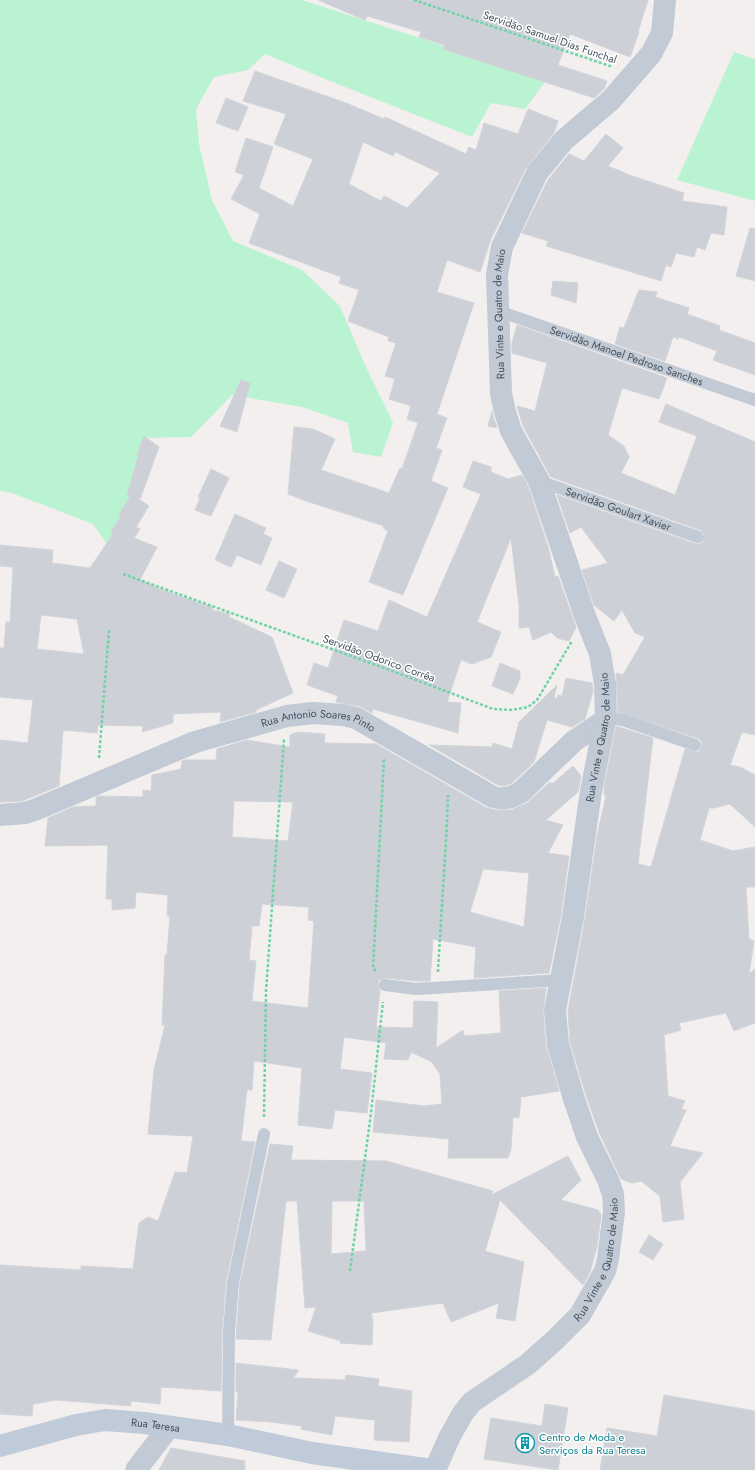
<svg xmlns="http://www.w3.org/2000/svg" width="755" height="1470" viewBox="0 0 755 1470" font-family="Jost,sans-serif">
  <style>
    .green { fill: #b9f3d2 }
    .building { fill: #cdd0d7; stroke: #d2d4db; fill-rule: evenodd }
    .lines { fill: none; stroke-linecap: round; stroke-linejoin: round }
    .path { stroke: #6ed4a6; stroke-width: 2.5; stroke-dasharray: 3 2; stroke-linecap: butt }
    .service { stroke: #c1cad5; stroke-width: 12 }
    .minor { stroke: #c1cad5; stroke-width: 22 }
    .tertiary { stroke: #c1cad5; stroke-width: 22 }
    .secondary { stroke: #c0cbd9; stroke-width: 22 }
    .labels { text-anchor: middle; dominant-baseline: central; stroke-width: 3; stroke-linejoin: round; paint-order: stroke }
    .street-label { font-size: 11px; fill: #45515e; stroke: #fff }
    .culture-label { font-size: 11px; fill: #0d838f; stroke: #fff; text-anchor: start }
  </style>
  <rect width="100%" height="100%" fill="#f2efee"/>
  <g class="green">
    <path d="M0 0H302L547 79 525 109 491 103 472 137 330 81 265 54 248 70 214 77 196 109 199 144 212 200 233 241 302 270 340 306 365 365 393 423 381 457 353 452 348 423 302 407 232 395 191 437 146 438 127 510 109 547 93 524 12 493 0 491Z"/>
    <path d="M734 52 755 59V201L677 180Z"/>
  </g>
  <g class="building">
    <path d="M318 0H648L638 32H639L630 57 570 34 558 65 607 81 604 89 594 98 443 49 445 45 419 37 421 32 367 16 365 20Z"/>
    <path d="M255 71 346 103 384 119 385 117 466 154 469 147 476 150 484 123 518 134 528 109 558 121 554 133 526 168 491 239 480 272 447 260 437 292 474 303 437 414 447 418 436 448 442 450 431 481 448 488 403 595 369 582 388 531 383 528 384 526 303 500 288 494 294 427 313 429 335 439 321 470 389 493 400 468 402 469 418 423 407 419 411 406 389 399 395 379 385 376 396 343 388 341 389 337 348 321 359 290 339 283 341 277 249 243 260 214 231 199 244 175 235 172 246 138 273 147 259 188 293 206 313 159 274 144 286 114 243 101ZM363 142 393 156 395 152 440 173 407 208 384 196 381 201 349 184Z"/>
    <path d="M226 98 248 107 238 131 216 123Z"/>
    <path d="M606 134 623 148 608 166 632 176 684 193 682 201 727 207 724 235 711 233 705 250 697 247 694 257 676 253 671 267 666 265 661 281 546 246 548 241 522 233 548 180 569 154 584 161Z"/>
    <path d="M750 228 755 229V281L736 276Z"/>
    <path d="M553 281 578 283 576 303 551 295Z"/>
    <path d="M639 290 657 292 655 297 689 308 687 314 720 326 719 330 755 343V375L713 360 717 351 679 337 678 339 673 337 665 361 615 344 620 327 624 328Z"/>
    <path d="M517 325 667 378 659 399 622 388 608 435 624 446 629 457 621 473 675 495 697 436 659 422 666 404 755 442V735L742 732 730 765 740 767 755 775V827L730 804 714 808H709L700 840 733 851 755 847V887H746L749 939 754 941 749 974 755 969V1023L734 1031 726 1013 679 1023 681 1030 664 1035 668 1096 685 1101 681 1109 686 1110 670 1146 703 1153 680 1182 684 1219 663 1222 660 1196 641 1181 632 1183 621 1179 599 1132 586 1095 570 1042 568 1011 585 919 597 836 606 796 604 795V787L616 726 653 738 638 864 651 867 685 749 697 752 700 750 702 744 701 740 697 738 618 712 616 673 623 675 645 637 635 633 622 610 614 621 594 605 582 570 608 563 581 527 570 533 557 495 696 544H700L703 542 705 535 700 530 551 477 523 426 517 406 535 411 547 363 512 353V343Z"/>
    <path d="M241 380 250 383 237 432 220 426Z"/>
    <path d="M492 411 493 416 497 428 488 426Z"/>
    <path d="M144 436 159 447 140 499 137 498 149 506 136 527 140 529 134 538 157 547 140 580 160 589 202 604 213 607 212 610 230 614 229 617 272 637 293 693 256 710V712L220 722 221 712 173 714V723L142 732 143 726 98 725 97 733 63 730 59 786 22 801 0 802V740L28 743 33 700 0 697V648H4L6 622H10L13 567 0 566V545L53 550 52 563 90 568 113 534 111 532 121 516 119 515 130 496 127 495 138 457 137 456ZM41 615 77 619 84 654 37 649Z"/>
    <path d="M473 461 491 467V472L508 479 522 475 528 486 548 547 555 577 558 576 576 627 569 641 557 638 551 632 533 640 529 627 519 628V605L511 538 477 622 501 632 491 657 472 664 461 660 447 702 461 703 458 733 373 709 372 713 359 706 336 702 338 696 307 685 314 663 328 668 344 620 378 631 389 600 427 617 481 494 463 487Z"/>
    <path d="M211 469 229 478 211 516 195 510 200 498 198 497Z"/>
    <path d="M235 514 266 528 263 534 272 538 261 565 237 555 231 567 215 560Z"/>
    <path d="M279 561 297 569 284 598 266 590Z"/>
    <path d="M500 663 520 671V678L513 694 492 686Z"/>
    <path d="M566 678 592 683 593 691 585 719 572 727 547 720 534 762 512 783 505 786 498 785 429 745 492 747 493 743 512 749 519 722 557 685 554 697 557 699 558 695 562 696Z"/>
    <path d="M298 732 325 734 324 743 376 744 487 808 495 810H511L527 803 550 782 552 784 573 766 581 776 578 792 546 820 563 825 548 853 569 856 561 915 549 973 474 978 476 947 433 939 430 981H416L386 978 379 980 378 984 380 991 376 1027 413 1028 414 1001 438 1002 436 1048 463 1030 464 1036 501 1033 499 991 546 988 543 1011 546 1045 559 1091 521 1097 519 1118 513 1117 511 1149 508 1158H448L449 1139 373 1132 376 1100 424 1106 442 1104 440 1074 432 1062 411 1052 408 1060 384 1059 386 1043 344 1037 340 1069 372 1073 367 1113 335 1110 332 1129 298 1125 302 1068 254 1061 252 1090H247L241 1141 255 1142 226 1282 222 1331 221 1391 161 1387 160 1404 131 1401V1406L56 1400 33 1404 32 1416 0 1414V1265L81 1270V1266L133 1269 139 1223 148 1217 158 1221 175 1172 187 1173 193 1136 148 1134 154 1070 165 1025H162L165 955H167L170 916H167L168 895 136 892 135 908 112 910V899H106L108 845 45 846 48 818 73 807 96 806V797L100 796 143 797V790L151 791 152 775 181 769 182 761 185 760H216L217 749 247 740 290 747V735ZM234 801 293 802 288 841 232 837ZM483 869 529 873 524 927 470 912ZM262 904 309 907 308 920 314 921 308 1008 252 1001 256 961 249 960 252 926H259Z"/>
    <path d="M270 1144 293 1146 291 1160 386 1161 493 1191 491 1195 568 1156 581 1180 561 1200 598 1210 601 1215 597 1247 590 1272 583 1285 500 1200 485 1251 524 1262 515 1321 496 1318 499 1303 451 1322 443 1303 371 1313 373 1321 372 1345 340 1343 341 1341 308 1331 316 1307 305 1308 297 1201H286L271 1340 236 1339 240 1284ZM332 1201H364L366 1251 331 1254Z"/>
    <path d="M649 1235 663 1244 653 1260 639 1252Z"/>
    <path d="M236 1363 299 1370 293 1378 345 1380 346 1375 379 1379 378 1386 412 1391 409 1442 374 1440 375 1420 335 1416 332 1435 301 1429 302 1426 271 1422 236 1420 238 1393 236 1392Z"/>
    <path d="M664 1395 755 1411V1470H600L607 1428 657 1436Z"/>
    <path d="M545 1404 568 1408 558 1470 484 1459 491 1418 542 1426Z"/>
    <path d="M171 1448 245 1461V1470H159Z"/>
  </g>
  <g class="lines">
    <g class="path">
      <path d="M414 0 613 67"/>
      <path d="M123 574 387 669 493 709 512 710 528 707 537 700 572 641"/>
      <path d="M99 758 109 630"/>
      <path d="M376 971 373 968 384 759"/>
      <path d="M438 972C441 913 446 854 448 795"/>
      <path d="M264 1117 266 991 284 739"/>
      <path d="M350 1271 371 1113 383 1002"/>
    </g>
    <g class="service">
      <path id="s1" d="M498 311 755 400"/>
      <path id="s2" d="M539 481 698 537"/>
      <path d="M606 717 623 720 695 745"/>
      <path d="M385 985 416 989 562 980"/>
      <path d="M228 1435 229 1332 233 1283 264 1134"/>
    </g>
    <g class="minor">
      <path id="s3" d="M0 815 25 813 37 809 195 742 287 716 313 713 343 715 356 718 493 797C504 800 511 798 521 792L574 741 605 720"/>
      <path d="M136 1470 169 1427"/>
    </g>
    <path class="tertiary" id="s4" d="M435 1470 449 1438 463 1413 472 1402 528 1364 555 1340 580 1315 605 1271 608 1259 614 1212 613 1194 608 1180 587 1137 574 1099 558 1044 555 1010 573 917 591 791 605 720 606 717 605 684 600 654 585 616 539 481 511 431 505 412 501 393 497 275 502 247 537 173 564 140 611 100 651 54 662 33 665 0"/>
    <path class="secondary" id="s5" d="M0 1446 76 1425 105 1420 144 1423 228 1435 312 1453 432 1470"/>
  </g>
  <defs>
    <symbol id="building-ring" viewBox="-11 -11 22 22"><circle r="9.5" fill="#fff" stroke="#0f9aa8" stroke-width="1.5"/><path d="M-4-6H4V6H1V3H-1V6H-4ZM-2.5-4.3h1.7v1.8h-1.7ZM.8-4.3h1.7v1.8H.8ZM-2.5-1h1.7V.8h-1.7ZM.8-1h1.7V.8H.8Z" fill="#0f9aa8"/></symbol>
  </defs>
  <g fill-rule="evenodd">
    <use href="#building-ring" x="514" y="1432" width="22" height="22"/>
  </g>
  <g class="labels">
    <g class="street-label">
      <text transform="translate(550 37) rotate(19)">Servidão Samuel Dias Funchal</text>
      <text stroke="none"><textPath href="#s4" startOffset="1260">Rua Vinte e Quatro de Maio</textPath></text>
      <text stroke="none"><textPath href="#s1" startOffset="136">Servidão Manoel Pedroso Sanches</textPath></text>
      <text stroke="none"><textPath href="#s2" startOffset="84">Servidão Goulart Xavier</textPath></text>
      <text transform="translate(379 658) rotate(20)">Servidão Odorico Corrêa</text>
      <text stroke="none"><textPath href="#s3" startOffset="337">Rua Antonio Soares Pinto</textPath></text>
      <text stroke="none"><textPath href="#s4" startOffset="816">Rua Vinte e Quatro de Maio</textPath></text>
      <text stroke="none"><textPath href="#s4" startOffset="276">Rua Vinte e Quatro de Maio</textPath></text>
      <text stroke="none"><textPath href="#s5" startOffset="159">Rua Teresa</textPath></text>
    </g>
    <g class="culture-label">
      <text x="539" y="1437">Centro de Moda e<tspan x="539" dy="13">Serviços da Rua Teresa</tspan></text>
    </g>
  </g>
</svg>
